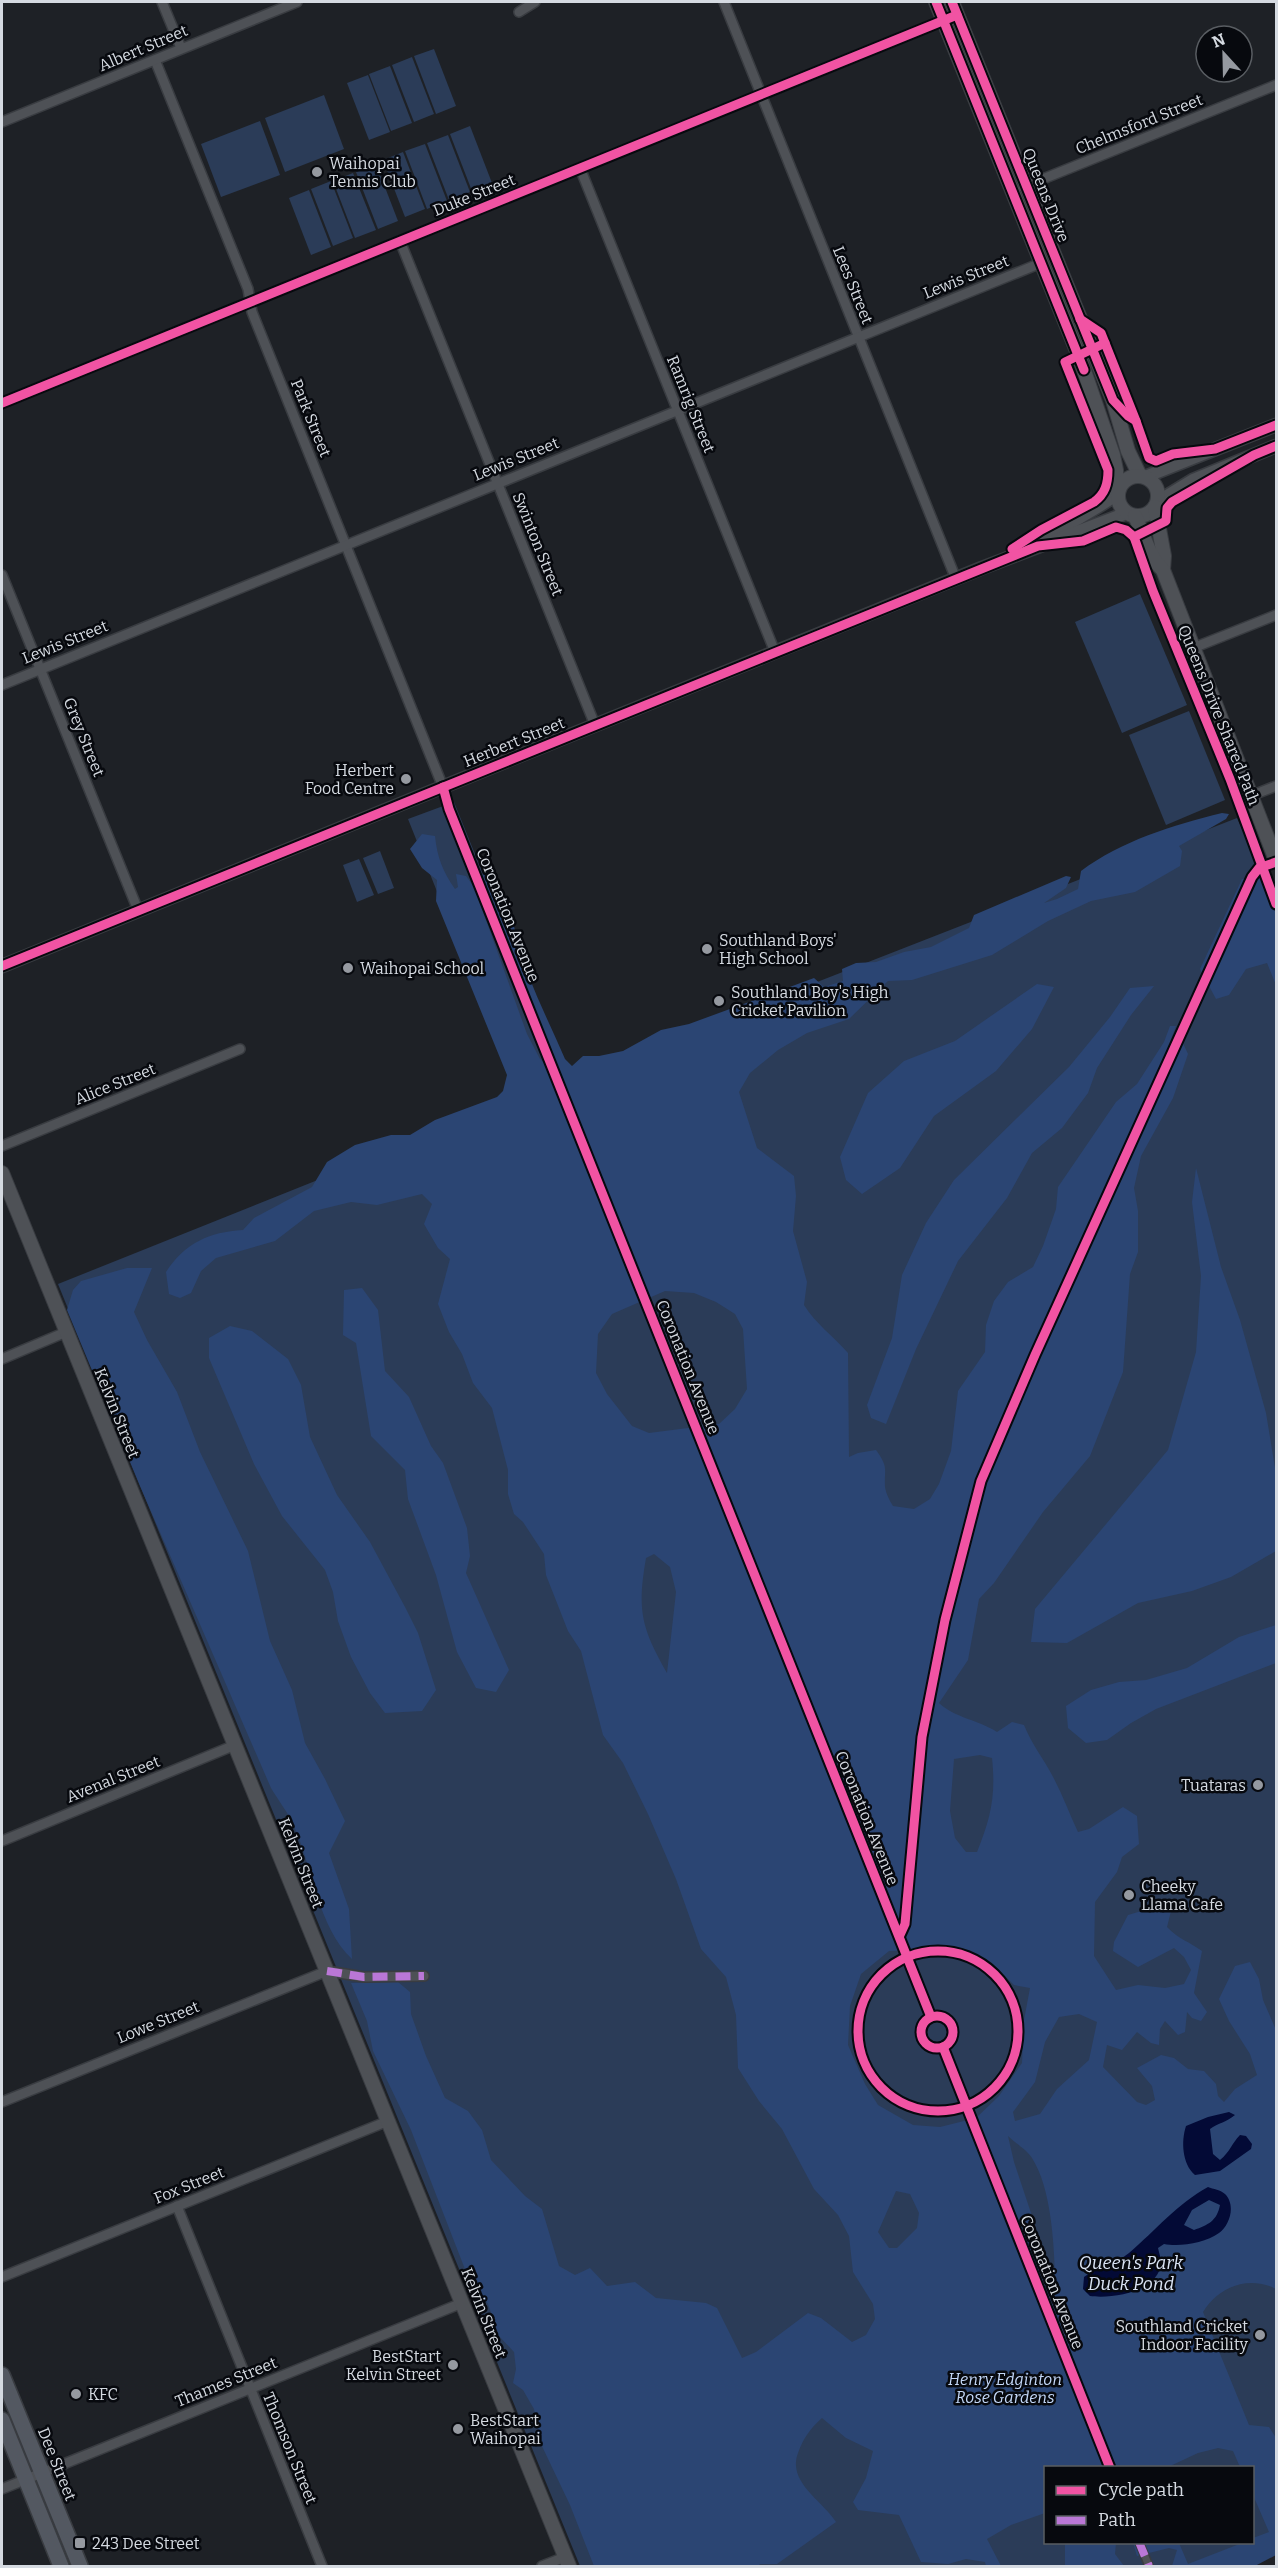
<svg xmlns="http://www.w3.org/2000/svg" width="1278" height="2568" viewBox="0 0 1278 2568" font-family="Bitter,serif">
  <style>
    .green { fill: #2b3c58; fill-rule: evenodd }
    .forest { fill: #2b4573; fill-rule: evenodd }
    .water { fill: #030a36; fill-rule: evenodd }
    .lines { fill: none; stroke-linecap: round; stroke-linejoin: round }
    .pedestrian-casing { stroke: #393c41; stroke-width: 10 }
    .minor-casing { stroke: #393c41; stroke-width: 12 }
    .tertiary-casing { stroke: #393c41; stroke-width: 15 }
    .secondary-casing { stroke: #393c41; stroke-width: 16 }
    .primary-casing { stroke: #393c41; stroke-width: 18 }
    .pedestrian { stroke: #4e5156; stroke-width: 7 }
    .minor { stroke: #4e5156; stroke-width: 9 }
    .tertiary { stroke: #4e5156; stroke-width: 12 }
    .secondary { stroke: #4e5156; stroke-width: 14 }
    .primary { stroke: #535861; stroke-width: 15 }
    .quiet { stroke: #ba77d6; stroke-width: 8; stroke-dasharray: 15 8; stroke-linecap: butt }
    .cycleway-casing { stroke: #07090e; stroke-width: 13 }
    .cycleway { stroke: #f153a3; stroke-width: 9 }
    .poi-dot { fill: #9599a0; stroke: #07090e; stroke-width: 2 }
    .labels { text-anchor: middle; dominant-baseline: central; stroke-width: 5; stroke-linejoin: round; paint-order: stroke }
    .street-label { font-size: 16px; fill: #d5dae1; stroke: #07090e }
    .poi-label { font-size: 16px; fill: #d5dae1; stroke: #07090e; text-anchor: start }
    .park-label { font-size: 16px; font-style: italic; fill: #c4d8f8; stroke: #07090e }
    .water-label { font-size: 18px; font-style: italic; fill: #d9e3f4; stroke: #07090e }
  </style>
  <rect width="100%" height="100%" fill="#1e2126"/>
  <g class="green">
    <path d="M434 49 456 106 436 114 414 56Z"/>
    <path d="M412 57 434 114 414 122 392 65Z"/>
    <path d="M390 66 412 123 391 131 369 74Z"/>
    <path d="M368 75 390 132 369 140 347 83Z"/>
    <path d="M324 95 344 149 285 172 265 118Z"/>
    <path d="M260 121 280 175 221 197 201 144Z"/>
    <path d="M470 126 492 183 472 191 450 134Z"/>
    <path d="M448 135 470 192 449 200 427 143Z"/>
    <path d="M425 144 447 201 427 209 405 151Z"/>
    <path d="M403 152 425 209 405 217 383 160Z"/>
    <path d="M376 164 398 221 378 229 356 172Z"/>
    <path d="M353 173 376 230 355 238 333 181Z"/>
    <path d="M331 181 353 238 333 246 311 189Z"/>
    <path d="M309 190 331 247 311 255 289 198Z"/>
    <path d="M1140 594 1187 705 1122 733 1075 622Z"/>
    <path d="M1189 711 1225 800 1166 825 1129 735Z"/>
    <path d="M454 802 566 1080 1237 818 1276 906V2552L1241 2566H580L58 1284 520 1099 408 819ZM1046 2468H1252V2542H1046Z"/>
    <path d="M380 851 394 888 378 894 363 858Z"/>
    <path d="M359 859 374 895 357 902 343 865Z"/>
  </g>
  <g class="forest">
    <path d="M1222 813 1229 814 1226 819 1179 846 1182 851 1180 866 1135 892 1091 901 1048 921 992 955 912 980 888 981 849 1019 807 1033 778 1050 750 1073 739 1092 757 1148 794 1176 796 1196 793 1231 807 1282 804 1305C815 1323 833 1336 848 1353L849 1457 858 1453 876 1450C889 1468 884 1468 885 1487 886 1494 890 1501 893 1506L914 1509 930 1499 939 1484 951 1451 958 1391 985 1352 986 1325 994 1301 1008 1282 1033 1267 1043 1246 1056 1209 1058 1187 1116 1102 1137 1084 1164 1042 1170 1026H1176L1157 1076 1158 1086 1182 1041 1188 1054 1173 1098 1141 1156 1134 1188 1138 1211V1252L1130 1274 1123 1372 1090 1456 1043 1512 994 1583 979 1599 968 1660 939 1703C955 1718 979 1720 997 1732L1012 1722 1024 1725C1031 1743 1043 1758 1052 1775 1062 1793 1069 1813 1078 1832L1089 1829 1123 1807 1137 1816 1139 1844 1122 1857 1117 1872 1095 1902 1094 1956 1116 1990 1138 1985 1165 1988 1184 1984 1191 1970 1184 1957 1174 1948 1138 1967 1113 1951 1114 1942 1128 1915 1162 1905 1171 1911 1167 1927C1178 1939 1190 1942 1202 1951L1194 1993 1207 2012 1201 2021 1192 2018 1187 2012 1185 2032 1178 2035 1165 2021 1160 2029 1159 2045 1151 2043 1137 2032 1122 2050 1107 2045 1103 2067 1137 2102 1146 2105 1155 2100 1152 2086 1137 2068 1161 2055 1174 2058 1188 2069 1204 2071 1216 2084 1218 2096 1224 2102 1235 2089 1257 2075 1250 2054 1229 2021 1219 1999 1235 1966 1250 1962 1259 1979 1263 2000 1276 2030V2289C1249 2275 1219 2286 1203 2312L1249 2425 1269 2427 1276 2438V2555L1255 2566H1172L1177 2550 1169 2548 1137 2556 1133 2543H1179L1188 2564 1242 2543 1252 2542 1253 2538 1269 2532 1253 2495 1252 2468 1240 2467 1233 2451 1218 2448 1198 2453 1168 2467 1046 2468 1045 2513 1011 2525 987 2539 1001 2566H986L985 2562 966 2559 948 2564 921 2562 899 2515 858 2510 853 2502 866 2478 873 2451 846 2438 822 2418C810 2429 804 2437 798 2453 787 2482 822 2500 836 2522L777 2564H760L758 2566H594L570 2505 540 2442 534 2409 523 2390 513 2383 516 2369 514 2352 499 2336 488 2304 468 2277 411 2130 373 2051 367 2021 351 1983 398 1982 410 1992 411 2014 426 2056 445 2098 468 2111 482 2130 491 2160 525 2196 542 2209 559 2266 575 2275 590 2268 607 2286 635 2282 656 2298 706 2303 717 2308 742 2358 756 2352 808 2313 821 2318 852 2342 866 2335 875 2319 873 2304 853 2272 849 2236 838 2215 814 2189 782 2129 759 2101 738 2068 736 2015 726 1977 701 1949 676 1879 648 1814 623 1763 603 1735 581 1651 568 1631 546 1575 544 1554 523 1522 514 1514 508 1494V1470L492 1408 473 1383 462 1354 449 1332 438 1304 450 1259 438 1248 424 1224 432 1204 422 1194 377 1205 351 1202 314 1211 275 1241 216 1258 201 1271 191 1293 180 1298 169 1294 166 1272C185 1243 209 1232 243 1230L254 1218 312 1187 327 1162 355 1145 391 1135H410L435 1120 497 1097 503 1091 507 1075 436 901 437 880 422 868 410 849 422 834 435 836C437 857 443 872 455 889L458 887 456 874 466 876 474 887 527 1034 540 1059 549 1066 550 1051 482 880 484 869C512 895 515 940 528 974 539 1003 553 1031 565 1059L572 1066 583 1056H599L623 1051 661 1030 689 1024 814 978 824 987 843 981 842 969 856 963 876 962 904 952 931 947 969 928 974 915 1066 876 1071 877 1066 888 1044 903 1057 899 1078 889 1081 871C1121 841 1173 825 1222 813ZM665 1291 694 1293 716 1302 735 1314 743 1329 747 1389 735 1409 719 1424 649 1433 632 1426 607 1394 596 1373 598 1334 612 1314ZM654 1554 670 1567 676 1592 667 1673C641 1627 637 1610 646 1558ZM980 1755 992 1758C996 1795 991 1818 977 1852H966L955 1838 950 1811 954 1759ZM958 1949 991 1962 1014 1985 1030 1988 1024 2020 1022 2063 999 2096 976 2118 940 2127 913 2125 878 2105 865 2084 848 2045 850 2006 861 1974 889 1951ZM1079 2014 1097 2022 1089 2060 1057 2089 1040 2114 1015 2121 1013 2112 1035 2082 1045 2042 1059 2017ZM1008 2136C1015 2143 1027 2150 1032 2158 1051 2188 1054 2242 1055 2276L1043 2269 1032 2247 1033 2219 1014 2162ZM896 2191 910 2194 919 2213 917 2228 897 2248H889L878 2232Z"/>
    <path d="M1264 878 1276 910V985L1267 963 1246 969 1229 995 1216 999 1200 969 1242 879Z"/>
    <path d="M1037 984 1054 987 1032 1029 996 1071 934 1116 900 1168 862 1194 846 1180 840 1157 868 1093 904 1061 955 1041Z"/>
    <path d="M1154 986 1131 1015 1097 1068 1088 1093 1062 1128 1032 1153 1007 1198 958 1261 916 1349 886 1424 871 1418 867 1405 892 1338 902 1275 926 1223 954 1180 1069 1067 1110 1017 1130 988Z"/>
    <path d="M1196 1168 1221 1267 1240 1320 1266 1413 1276 1474V1551L1231 1577 1192 1591 1138 1603 1067 1643 1031 1642 1035 1609 1168 1450 1196 1352 1201 1276 1192 1202Z"/>
    <path d="M127 1268H152L134 1312 147 1340 177 1392 200 1452 248 1551 270 1641 292 1690 305 1743 325 1779 345 1821 329 1853 349 1909 352 1959C318 1928 312 1865 293 1824 287 1811 278 1800 271 1788L140 1486 67 1310 73 1290 81 1281Z"/>
    <path d="M362 1288 378 1310 385 1371 409 1397 431 1446 443 1463 467 1528 470 1556 466 1573 509 1670 496 1692 476 1688 457 1652 436 1575 408 1499 405 1470 371 1436 356 1343 343 1335 344 1290Z"/>
    <path d="M230 1326 252 1331 288 1359 301 1385 310 1437 337 1495 370 1542 405 1607 418 1633 436 1690 422 1711 385 1713 370 1693 351 1657 338 1621 333 1592 325 1570 282 1516 254 1464 209 1358V1338Z"/>
    <path d="M1276 1625V1663L1156 1709 1131 1723 1107 1740 1086 1743 1068 1728 1066 1706 1091 1690 1119 1682 1146 1680 1187 1668 1239 1637Z"/>
    <path d="M1065 2543H1116L1115 2554 1124 2566H1065Z"/>
  </g>
  <g class="water">
    <path d="M1229 2112 1235 2115C1227 2122 1218 2123 1210 2129L1213 2154 1220 2160C1230 2152 1232 2143 1240 2135L1246 2136 1252 2144 1251 2149 1220 2171 1195 2175C1182 2164 1181 2141 1186 2126L1208 2117Z"/>
    <path d="M1208 2187C1213 2189 1221 2190 1225 2194 1236 2205 1230 2225 1219 2233 1205 2243 1180 2247 1164 2244L1158 2248C1159 2253 1161 2258 1161 2263 1159 2292 1112 2299 1090 2296L1083 2289 1084 2277C1098 2266 1117 2263 1129 2253 1156 2230 1177 2204 1208 2187ZM1209 2200 1220 2205C1217 2221 1208 2225 1194 2230L1184 2225 1192 2210Z"/>
  </g>
  <g class="lines">
    <defs>
      <g id="pedestrian">
        <path d="M443 787 449 809 931 2017"/>
        <circle cx="938" cy="2031" r="80"/>
        <circle cx="937" cy="2032" r="16"/>
        <path d="M943 2047 1110 2468"/>
        <path d="M1139 2542 1149 2566"/>
      </g>
      <g id="minor">
        <path d="M162 2 181 48"/>
        <path d="M724 2 956 579"/>
        <path d="M519 12 535 2"/>
        <path d="M155 60 248 289 252 312 443 787"/>
        <path d="M2 122 297 2"/>
        <path d="M580 168 775 652"/>
        <path d="M1023 187 1276 85"/>
        <path d="M400 241 595 725"/>
        <path d="M2 403 947 19"/>
        <path d="M2 575 138 910"/>
        <path d="M1193 648 1276 615"/>
        <path d="M2 685 1041 263"/>
        <path d="M1253 795 1276 786"/>
        <path d="M2 1146 240 1049"/>
        <path d="M2 1359 66 1332"/>
        <path d="M2 1841 235 1745"/>
        <path d="M2 2102 327 1971 364 1977 424 1976"/>
        <path d="M177 2206 322 2566"/>
        <path d="M2 2277 388 2121"/>
        <path d="M2 2489 462 2303"/>
        <path d="M542 2566 565 2557"/>
      </g>
      <g id="tertiary">
        <path d="M1145 477 1276 425"/>
        <path d="M1157 502 1193 480 1276 446"/>
        <path d="M1041 543C1064 524 1093 512 1117 494"/>
        <path d="M2 966 982 568 1127 513"/>
      </g>
      <g id="secondary">
        <path d="M936 2 1079 356 1113 455 1116 470 1117 494"/>
        <path d="M952 2 1113 400 1128 451 1140 476"/>
        <circle cx="1138" cy="496" r="20"/>
        <path d="M1155 507 1164 556 1163 570"/>
        <path d="M1135 516C1144 535 1148 556 1163 570L1276 860"/>
        <path d="M2 1173 569 2566"/>
      </g>
      <g id="primary">
        <path d="M2 2375 80 2566"/>
        <path d="M2 2420 61 2566"/>
      </g>
    </defs>
    <use href="#pedestrian" class="pedestrian-casing"/>
    <use href="#minor" class="minor-casing"/>
    <use href="#tertiary" class="tertiary-casing"/>
    <use href="#secondary" class="secondary-casing"/>
    <use href="#primary" class="primary-casing"/>
    <use href="#pedestrian" class="pedestrian"/>
    <use href="#minor" class="minor"/>
    <use href="#tertiary" class="tertiary"/>
    <use href="#secondary" class="secondary"/>
    <use href="#primary" class="primary"/>
    <g class="quiet">
      <path d="M327 1971 364 1977 424 1976"/>
      <path d="M1139 2542 1149 2566"/>
    </g>
    <defs>
      <g id="cycleway">
        <path d="M936 2 1084 370"/>
        <path d="M952 2 1113 400 1128 416 1136 421 1149 458 1156 461 1173 454 1215 449 1276 425"/>
        <path d="M1080 319 1101 333 1136 421"/>
        <path d="M2 403 957 15"/>
        <path d="M1134 537 1153 591 1230 779 1276 904"/>
        <path d="M1012 549 1041 530 1094 502C1105 494 1108 484 1108 470L1065 362 1105 343"/>
        <path d="M443 787 449 809 931 2017"/>
        <path d="M2 966 1038 546 1083 541 1116 527 1126 530 1134 537 1166 521 1167 508 1172 502 1254 455 1276 446"/>
        <path d="M900 1935 905 1924 922 1737 945 1620 981 1481 1035 1355 1252 877 1259 868 1276 862"/>
        <circle cx="938" cy="2031" r="80"/>
        <circle cx="937" cy="2032" r="16"/>
        <path d="M943 2047 1110 2468"/>
      </g>
    </defs>
    <use href="#cycleway" class="cycleway-casing"/>
    <use href="#cycleway" class="cycleway"/>
  </g>
  <g class="poi-dot">
    <circle cx="317" cy="172" r="6"/>
    <circle cx="406" cy="779" r="6"/>
    <circle cx="707" cy="949" r="6"/>
    <circle cx="348" cy="968" r="6"/>
    <circle cx="719" cy="1001" r="6"/>
    <circle cx="1258" cy="1785" r="6"/>
    <circle cx="1129" cy="1895" r="6"/>
    <circle cx="1260" cy="2335" r="6"/>
    <circle cx="453" cy="2365" r="6"/>
    <circle cx="76" cy="2394" r="6"/>
    <circle cx="458" cy="2429" r="6"/>
    <rect x="74" y="2537" width="12" height="12" rx="3"/>
  </g>
  <g class="labels">
    <g class="street-label">
      <text transform="translate(143 48) rotate(-23)">Albert Street</text>
      <text transform="translate(1139 124) rotate(-22)">Chelmsford Street</text>
      <text transform="translate(474 195) rotate(-22)">Duke Street</text>
      <text transform="translate(1046 195) rotate(68)">Queens Drive</text>
      <text transform="translate(966 277) rotate(-22)">Lewis Street</text>
      <text transform="translate(853 285) rotate(68)">Lees Street</text>
      <text transform="translate(691 404) rotate(68)">Ramrig Street</text>
      <text transform="translate(311 418) rotate(68)">Park Street</text>
      <text transform="translate(516 459) rotate(-22)">Lewis Street</text>
      <text transform="translate(538 544) rotate(68)">Swinton Street</text>
      <text transform="translate(65 642) rotate(-22)">Lewis Street</text>
      <text transform="translate(1219 715) rotate(68)">Queens Drive Shared Path</text>
      <text transform="translate(84 737) rotate(68)">Grey Street</text>
      <text transform="translate(514 742) rotate(-22)">Herbert Street</text>
      <text transform="translate(508 915) rotate(68)">Coronation Avenue</text>
      <text transform="translate(115 1084) rotate(-22)">Alice Street</text>
      <text transform="translate(688 1367) rotate(68)">Coronation Avenue</text>
      <text transform="translate(117 1413) rotate(68)">Kelvin Street</text>
      <text transform="translate(113 1779) rotate(-22)">Avenal Street</text>
      <text transform="translate(867 1818) rotate(68)">Coronation Avenue</text>
      <text transform="translate(301 1863) rotate(68)">Kelvin Street</text>
      <text transform="translate(158 2022) rotate(-22)">Lowe Street</text>
      <text transform="translate(189 2185) rotate(-22)">Fox Street</text>
      <text transform="translate(1052 2282) rotate(68)">Coronation Avenue</text>
      <text transform="translate(484 2313) rotate(68)">Kelvin Street</text>
      <text transform="translate(226 2382) rotate(-22)">Thames Street</text>
      <text transform="translate(290 2448) rotate(68)">Thomson Street</text>
      <text transform="translate(57 2464) rotate(68)">Dee Street</text>
    </g>
    <g class="poi-label">
      <text x="329" y="163">Waihopai<tspan x="329" dy="18">Tennis Club</tspan></text>
      <text x="394" y="770" text-anchor="end">Herbert<tspan x="394" dy="18">Food Centre</tspan></text>
      <text x="719" y="940">Southland Boys'<tspan x="719" dy="18">High School</tspan></text>
      <text x="360" y="968">Waihopai School</text>
      <text x="731" y="992">Southland Boy's High<tspan x="731" dy="18">Cricket Pavilion</tspan></text>
      <text x="1246" y="1785" text-anchor="end">Tuataras</text>
      <text x="1141" y="1886">Cheeky<tspan x="1141" dy="18">Llama Cafe</tspan></text>
      <text x="1248" y="2326" text-anchor="end">Southland Cricket<tspan x="1248" dy="18">Indoor Facility</tspan></text>
      <text x="441" y="2356" text-anchor="end">BestStart<tspan x="441" dy="18">Kelvin Street</tspan></text>
      <text x="88" y="2394">KFC</text>
      <text x="470" y="2420">BestStart<tspan x="470" dy="18">Waihopai</tspan></text>
      <text x="92" y="2543">243 Dee Street</text>
    </g>
    <g class="park-label">
      <text x="1005" y="2379">Henry Edginton<tspan x="1005" dy="18">Rose Gardens</tspan></text>
    </g>
    <g class="water-label">
      <text x="1131" y="2263">Queen's Park<tspan x="1131" dy="21">Duck Pond</tspan></text>
    </g>
  </g>
  <rect width="1278" height="2568" fill="none" stroke="#d5dae1" stroke-width="6"/>
  <rect x="1044" y="2466" width="210" height="78" fill="#07090e" stroke="#595d62" stroke-width="1.5"/>
  <rect x="1056" y="2486" width="30" height="9" fill="#f153a3" stroke="#595d62" stroke-width="1.5"/>
  <text x="1098" y="2496" font-size="18" fill="#d5dae1">Cycle path</text>
  <rect x="1056" y="2516" width="30" height="9" fill="#ba77d6" stroke="#595d62" stroke-width="1.5"/>
  <text x="1098" y="2526" font-size="18" fill="#d5dae1">Path</text>
  <g transform="translate(1224 54) rotate(338)"><circle r="28" fill="#07090e" stroke="#595d62" stroke-width="1.5"/>
  <path d="M0-4.5L10 22L0 15L-10 22Z" fill="#9599a0"/>
  <text y="-9" font-size="16" font-weight="bold" text-anchor="middle" fill="#d5dae1">N</text>
  </g>
</svg>
